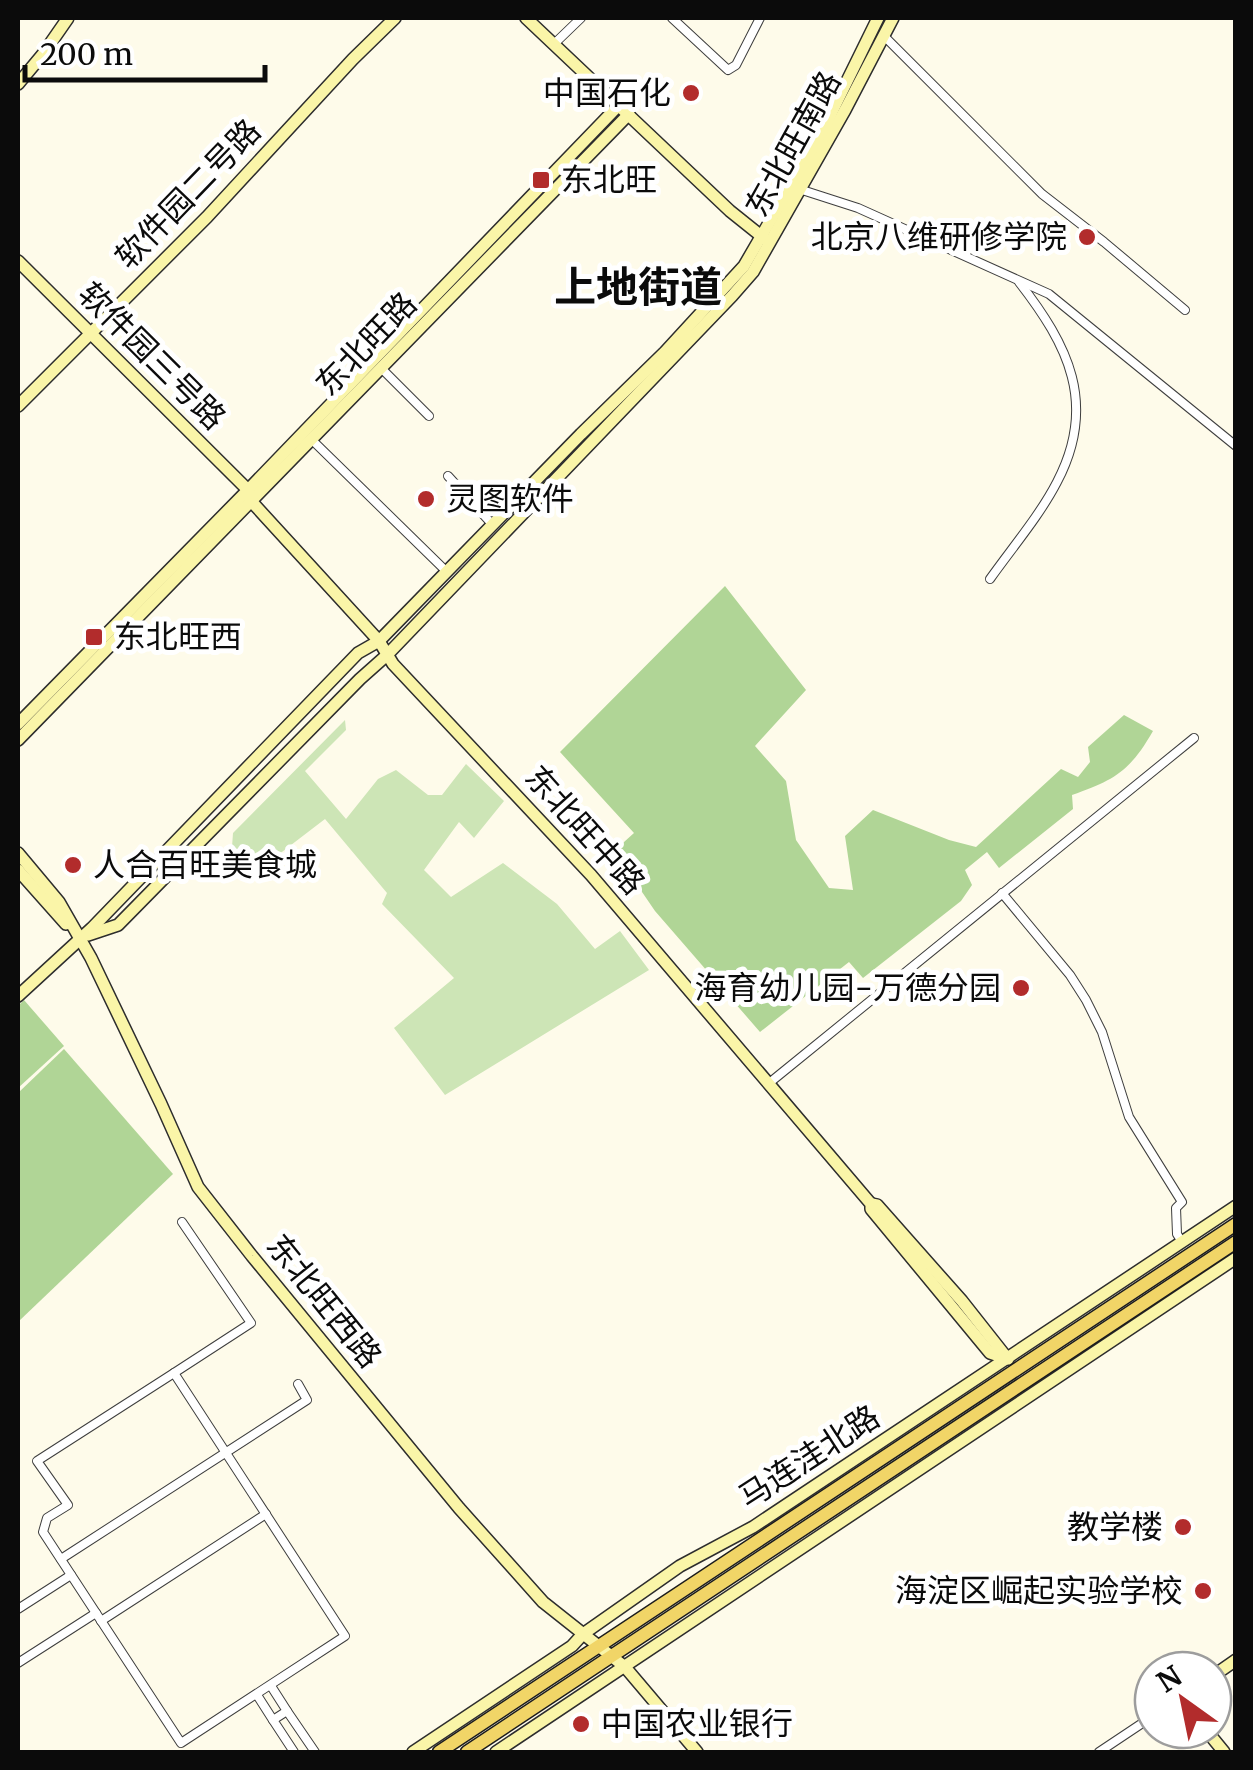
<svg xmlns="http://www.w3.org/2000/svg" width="1253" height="1770" viewBox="0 0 1253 1770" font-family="Merriweather,'Noto Sans SC',serif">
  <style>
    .green { fill: #cde5b6 }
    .forest { fill: #b0d596 }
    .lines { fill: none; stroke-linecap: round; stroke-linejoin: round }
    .street-casing { stroke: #3e3e3e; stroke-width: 10 }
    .secondary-casing { stroke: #2d2d2d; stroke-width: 14 }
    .primary-casing { stroke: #1c1c1c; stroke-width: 15 }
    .street { stroke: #fff; stroke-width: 8 }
    .secondary { stroke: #faf5a8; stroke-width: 11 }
    .primary { stroke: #f1d567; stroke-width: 12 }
    .poi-dot { fill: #b22c2c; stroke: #fff; stroke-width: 4 }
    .labels { text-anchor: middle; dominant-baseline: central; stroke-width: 10; stroke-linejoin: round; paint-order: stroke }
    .poi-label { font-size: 32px; fill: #0b0b0b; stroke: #fff; text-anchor: end }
    .street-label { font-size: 32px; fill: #0b0b0b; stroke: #fff }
    .district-label { font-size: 42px; font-weight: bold; fill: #0b0b0b; stroke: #fff }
  </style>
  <rect width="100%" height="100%" fill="#fefbea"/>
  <path class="green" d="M345 720 346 730 305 771 346 819 378 779 396 770 428 795H442L466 764 504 801 474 838 459 822 424 870 451 897 503 863 557 904 595 949 620 931 649 970 445 1095 394 1028 454 978 382 904 387 893 325 819 261 868 232 847 233 833Z"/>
  <g class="forest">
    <path d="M725 586 806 690 755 746 786 781 796 840 829 888 853 890 845 836 873 810 949 840 976 847 1061 769 1078 777 1090 762 1088 747 1124 715 1153 731C1130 771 1115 780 1072 795L1073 809 999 868 987 852 965 870 972 885 961 901 863 978 849 962 760 1032 655 911 614 851 634 833 560 752Z"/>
    <path d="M24 1000 64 1046 18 1088V1006Z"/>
    <path d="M64 1049 173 1174 18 1322V1093Z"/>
  </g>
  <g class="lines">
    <defs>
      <g id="street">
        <path d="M672 18 728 70 736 65 760 18"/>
        <path d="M883 35 1042 194 1104 242 1185 310"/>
        <path d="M554 44 581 18"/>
        <path d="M799 189 858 208 1049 294 1236 446"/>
        <path d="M381 368 429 416"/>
        <path d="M311 439 446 571"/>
        <path d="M448 476 492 524"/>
        <path d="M990 579C1012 548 1040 515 1057 482 1098 404 1068 345 1019 282"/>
        <path d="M1002 893 1070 975 1086 1000 1102 1032 1129 1117 1182 1202 1176 1208 1177 1234 1182 1242"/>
        <path d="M768 1084 1194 738"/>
        <path d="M174 1373 345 1636 181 1743 43 1532 47 1518 68 1505 37 1461Z"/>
        <path d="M174 1373 251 1323 182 1222"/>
        <path d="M61 1559 307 1400 298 1384"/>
        <path d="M18 1609 71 1575"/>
        <path d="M101 1621 266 1514"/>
        <path d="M18 1663 96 1613"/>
        <path d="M271 1686 287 1711"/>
        <path d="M257 1695 273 1720"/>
        <path d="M294 1752 273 1720 287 1711 315 1752"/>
        <path d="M1099 1752 1153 1716"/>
      </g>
      <g id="secondary">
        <path d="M526 18 730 211 765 239"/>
        <path d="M18 84 43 54 68 18"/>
        <path d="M18 261 248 490"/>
        <path d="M18 406 207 217 353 59 395 18"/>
        <path d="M248 490 251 501 379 641 393 664 591 875 871 1204V1209L990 1353 1008 1359"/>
        <path d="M18 724 248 490 619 105"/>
        <path d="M18 740 629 114"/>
        <path d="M18 853 59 902 91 958 161 1104 198 1187 252 1256 459 1508 543 1602 625 1667 697 1752"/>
        <path d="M18 870 66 924"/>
        <path d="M88 935 118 925 360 679 387 655 732 296 753 272 845 110 893 18"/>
        <path d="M18 996 92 928 358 653 379 641 581 434 665 352 744 266 823 130 878 18"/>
        <path d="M872 1204 877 1205 962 1301 1007 1358"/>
        <path d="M1213 1676 1236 1660"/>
        <path d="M1206 1730 1224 1752"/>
        <path d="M413 1752 572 1646 583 1634 680 1566 753 1527 1236 1206"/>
        <path d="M496 1752 1236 1258"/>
      </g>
      <g id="primary">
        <path d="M439 1752 1236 1224"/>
        <path d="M467 1752 1236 1242"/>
      </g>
    </defs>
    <use href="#street" class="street-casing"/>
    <use href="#secondary" class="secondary-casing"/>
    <use href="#primary" class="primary-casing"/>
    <use href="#street" class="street"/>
    <use href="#secondary" class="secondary"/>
    <use href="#primary" class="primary"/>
  </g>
  <g class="poi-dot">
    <circle cx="691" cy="93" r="10"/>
    <rect x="531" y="170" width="20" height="20" rx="5"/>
    <circle cx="1087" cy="237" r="10"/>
    <circle cx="426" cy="499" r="10"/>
    <rect x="84" y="627" width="20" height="20" rx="5"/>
    <circle cx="73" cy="865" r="10"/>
    <circle cx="1021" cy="988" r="10"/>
    <circle cx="1183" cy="1527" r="10"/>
    <circle cx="1203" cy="1591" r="10"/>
    <circle cx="581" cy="1724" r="10"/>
  </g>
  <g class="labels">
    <g class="poi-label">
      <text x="671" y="93">中国石化</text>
      <text x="561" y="180" text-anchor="start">东北旺</text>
      <text x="1067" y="237">北京八维研修学院</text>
      <text x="446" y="499" text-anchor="start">灵图软件</text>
      <text x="114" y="637" text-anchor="start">东北旺西</text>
      <text x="93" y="865" text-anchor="start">人合百旺美食城</text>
      <text x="1001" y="988">海育幼儿园-万德分园</text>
      <text x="1163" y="1527">教学楼</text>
      <text x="1183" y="1591">海淀区崛起实验学校</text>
      <text x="601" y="1724" text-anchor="start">中国农业银行</text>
    </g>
    <g class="street-label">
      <text transform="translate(793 144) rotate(-61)">东北旺南路</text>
      <text transform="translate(188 194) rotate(-46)">软件园二号路</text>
      <text transform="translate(366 344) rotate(-46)">东北旺路</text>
      <text transform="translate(152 356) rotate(45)">软件园三号路</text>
      <text transform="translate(585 830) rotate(48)">东北旺中路</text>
      <text transform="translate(324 1301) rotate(51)">东北旺西路</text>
      <text transform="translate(809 1457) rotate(-33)">马连洼北路</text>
    </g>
    <g class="district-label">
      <text x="638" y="287">上地街道</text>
    </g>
  </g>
  <rect width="1253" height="1770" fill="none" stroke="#0b0b0b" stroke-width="40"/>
  <g transform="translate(1183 1700) rotate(327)"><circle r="48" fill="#ffffff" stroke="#9d9d9d" stroke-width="2.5"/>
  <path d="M0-8L18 38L0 25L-18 38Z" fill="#b22c2c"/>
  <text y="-15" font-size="28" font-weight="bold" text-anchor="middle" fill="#0b0b0b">N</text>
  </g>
  <path d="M25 65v15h240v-15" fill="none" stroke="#0b0b0b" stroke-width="5"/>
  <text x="40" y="65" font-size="30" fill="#0b0b0b" stroke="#ffffff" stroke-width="8" paint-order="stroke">200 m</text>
</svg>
